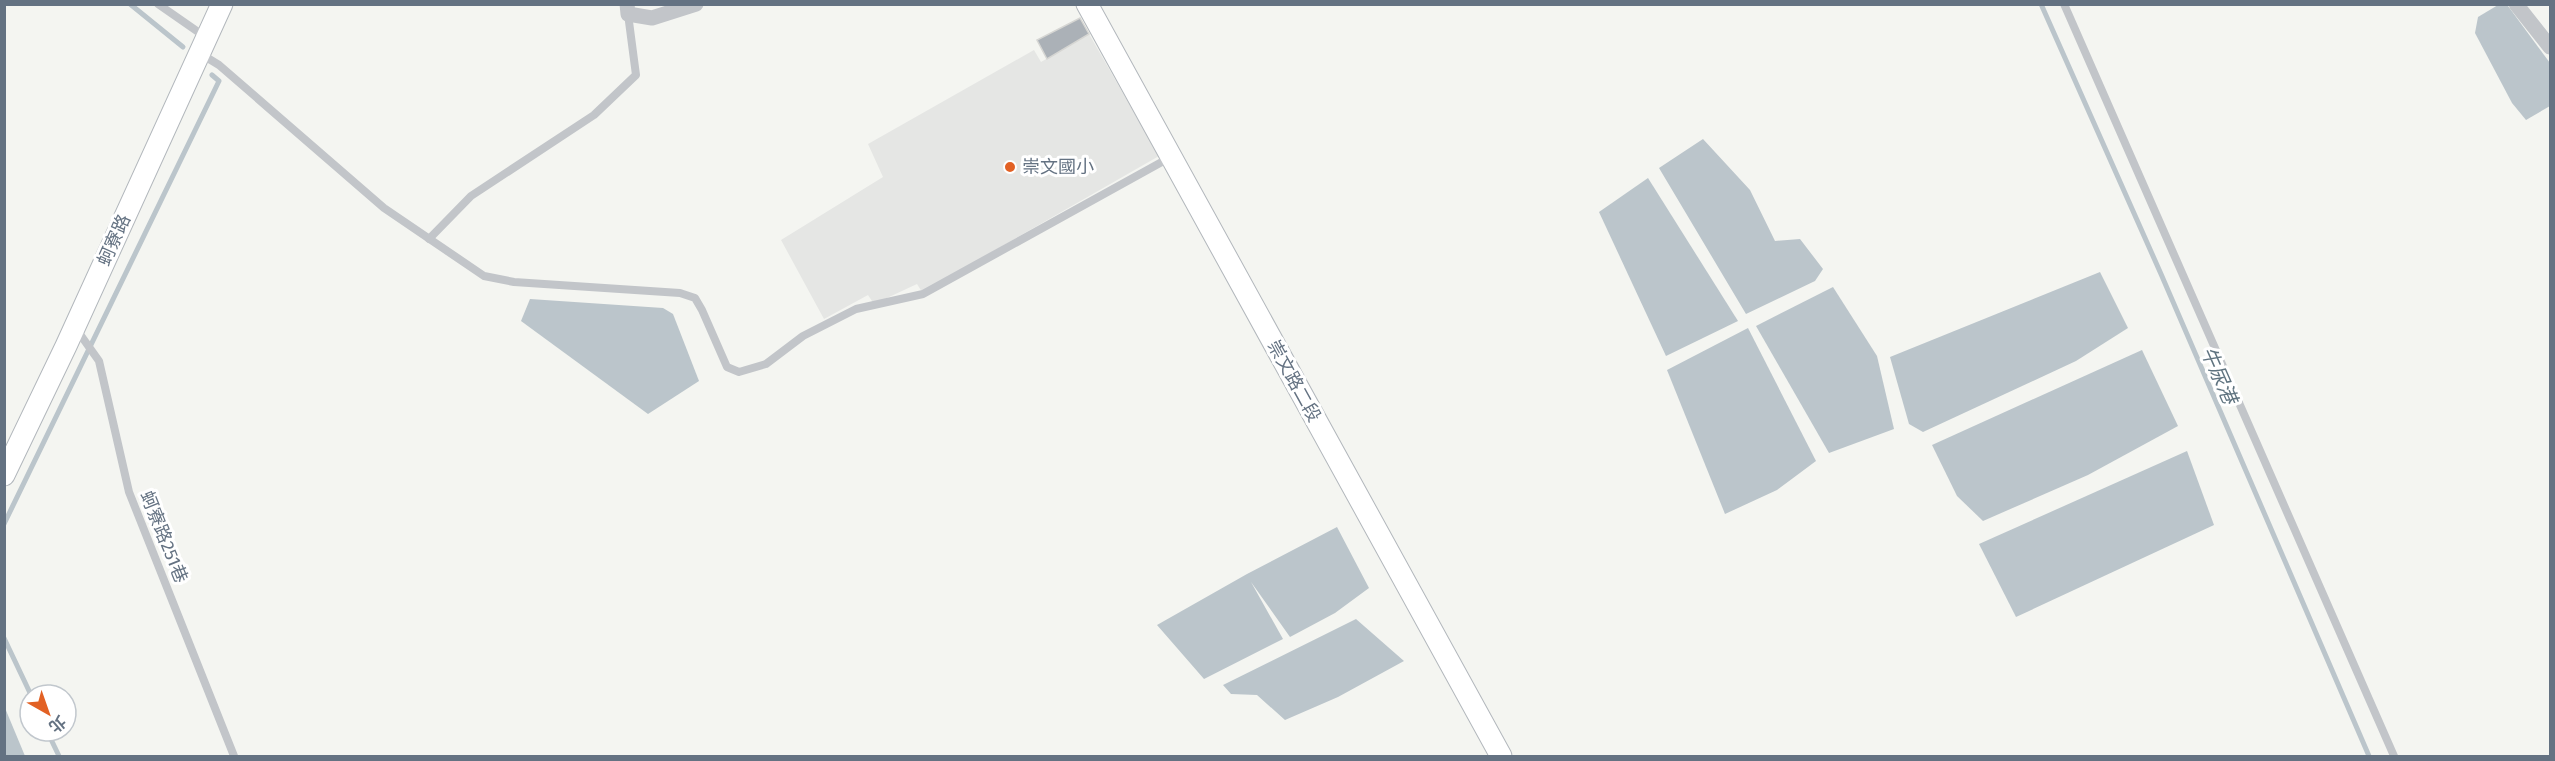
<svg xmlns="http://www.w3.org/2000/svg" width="2555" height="761" viewBox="0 0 2555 761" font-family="'Fira Sans','Noto Sans TC',sans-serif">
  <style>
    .built { fill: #e5e6e4 }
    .water { fill: #bbc5cb }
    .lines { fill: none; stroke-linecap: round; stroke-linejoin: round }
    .stream { stroke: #bbc5cb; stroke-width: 5 }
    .building { fill: #abb1b7; stroke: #d6d6d3; stroke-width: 1.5 }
    .secondary-casing { stroke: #b2b7bc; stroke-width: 23 }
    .lane { stroke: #c2c5c9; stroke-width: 8 }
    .street { stroke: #c2c5c9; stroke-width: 15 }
    .secondary { stroke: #fff; stroke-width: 21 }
    .poi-dot { fill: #e26124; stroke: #fff; stroke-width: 2 }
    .labels { text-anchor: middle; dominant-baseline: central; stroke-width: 6; stroke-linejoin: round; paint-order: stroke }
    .poi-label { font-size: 18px; fill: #647282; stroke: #fff; text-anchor: start }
    .street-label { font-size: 18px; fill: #647282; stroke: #fff }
    .water-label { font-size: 20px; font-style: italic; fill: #5f737f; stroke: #fff }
  </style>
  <rect width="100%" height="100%" fill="#f4f5f1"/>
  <path class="built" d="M1089 34 1159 156 922 292 917 284 874 304 868 295 824 319 781 240 883 177 868 144 1034 50 1041 62Z"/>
  <g class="water">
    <path d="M2498 5 2508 6 2550 63V106L2526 120 2512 103 2475 33 2478 17Z"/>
    <path d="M1703 139 1750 190 1775 241 1800 239 1823 269 1815 281 1746 314 1659 168Z"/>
    <path d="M1648 178 1738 321 1666 356 1599 212Z"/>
    <path d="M2100 272 2128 328 2076 361 1923 432 1909 424 1890 357Z"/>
    <path d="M1833 287 1877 356 1894 429 1829 453 1756 326Z"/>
    <path d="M530 299 663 308 673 314 699 381 648 414 521 321Z"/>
    <path d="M1748 328 1816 461 1777 490 1725 514 1667 370Z"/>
    <path d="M2142 350 2178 426 2088 475 1983 521 1957 496 1932 445Z"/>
    <path d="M2187 451 2214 525 2016 617 1979 544Z"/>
    <path d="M1337 527 1369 588 1335 613 1290 637 1251 582 1283 639 1204 679 1157 625 1247 574Z"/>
    <path d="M1356 619 1404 661 1338 697 1285 720 1257 695 1231 694 1223 685Z"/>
    <path d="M4 708H5L25 756H5Z"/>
  </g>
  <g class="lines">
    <g class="stream">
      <path d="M130 4 183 47"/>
      <path d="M2041 4 2161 274 2369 756"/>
      <path d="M4 524 219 81 212 75"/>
      <path d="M4 638 31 695"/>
      <path d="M47 731 59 756"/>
    </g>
  </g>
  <path class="building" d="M1080 18 1089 34 1047 59 1037 40Z"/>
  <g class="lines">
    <defs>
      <g id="secondary">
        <path d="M1087 4 1501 756"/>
        <path d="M4 475 66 346 222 4"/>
      </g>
    </defs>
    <use href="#secondary" class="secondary-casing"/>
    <g class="lane">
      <path d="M158 4 204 36"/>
      <path d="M2064 4 2394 756"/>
      <path d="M201 54 219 65 384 208 484 276 514 282 680 293 695 298 702 310 727 367 739 372 766 364 803 336 856 309 923 294 1169 158"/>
      <path d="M429 239 471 196 594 115 636 75 628 14"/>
      <path d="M77 330 99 361 129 492 234 756"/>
    </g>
    <g class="street">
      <path d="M627 4 628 14 652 18 696 4"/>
      <path d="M2516 4 2550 47"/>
    </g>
    <use href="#secondary" class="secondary"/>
  </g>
  <circle class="poi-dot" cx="1010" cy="167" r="6"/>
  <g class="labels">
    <g class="poi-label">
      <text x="1022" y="167">崇文國小</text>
    </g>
    <g class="street-label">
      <text transform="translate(114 240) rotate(-66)">蚵寮路</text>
      <text transform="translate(1294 381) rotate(61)">崇文路二段</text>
      <text transform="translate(164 537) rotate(68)">蚵寮路251巷</text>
    </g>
    <g class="water-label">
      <text transform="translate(2219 375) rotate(66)">牛尿港</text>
    </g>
  </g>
  <rect width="2555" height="761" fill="none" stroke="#647282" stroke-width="12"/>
  <g transform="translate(48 713) rotate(140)"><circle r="28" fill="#ffffff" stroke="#c1c7cd" stroke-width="1.5"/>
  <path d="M0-4.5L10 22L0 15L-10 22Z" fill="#e26124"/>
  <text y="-9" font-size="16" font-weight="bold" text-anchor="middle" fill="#647282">北</text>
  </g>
</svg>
